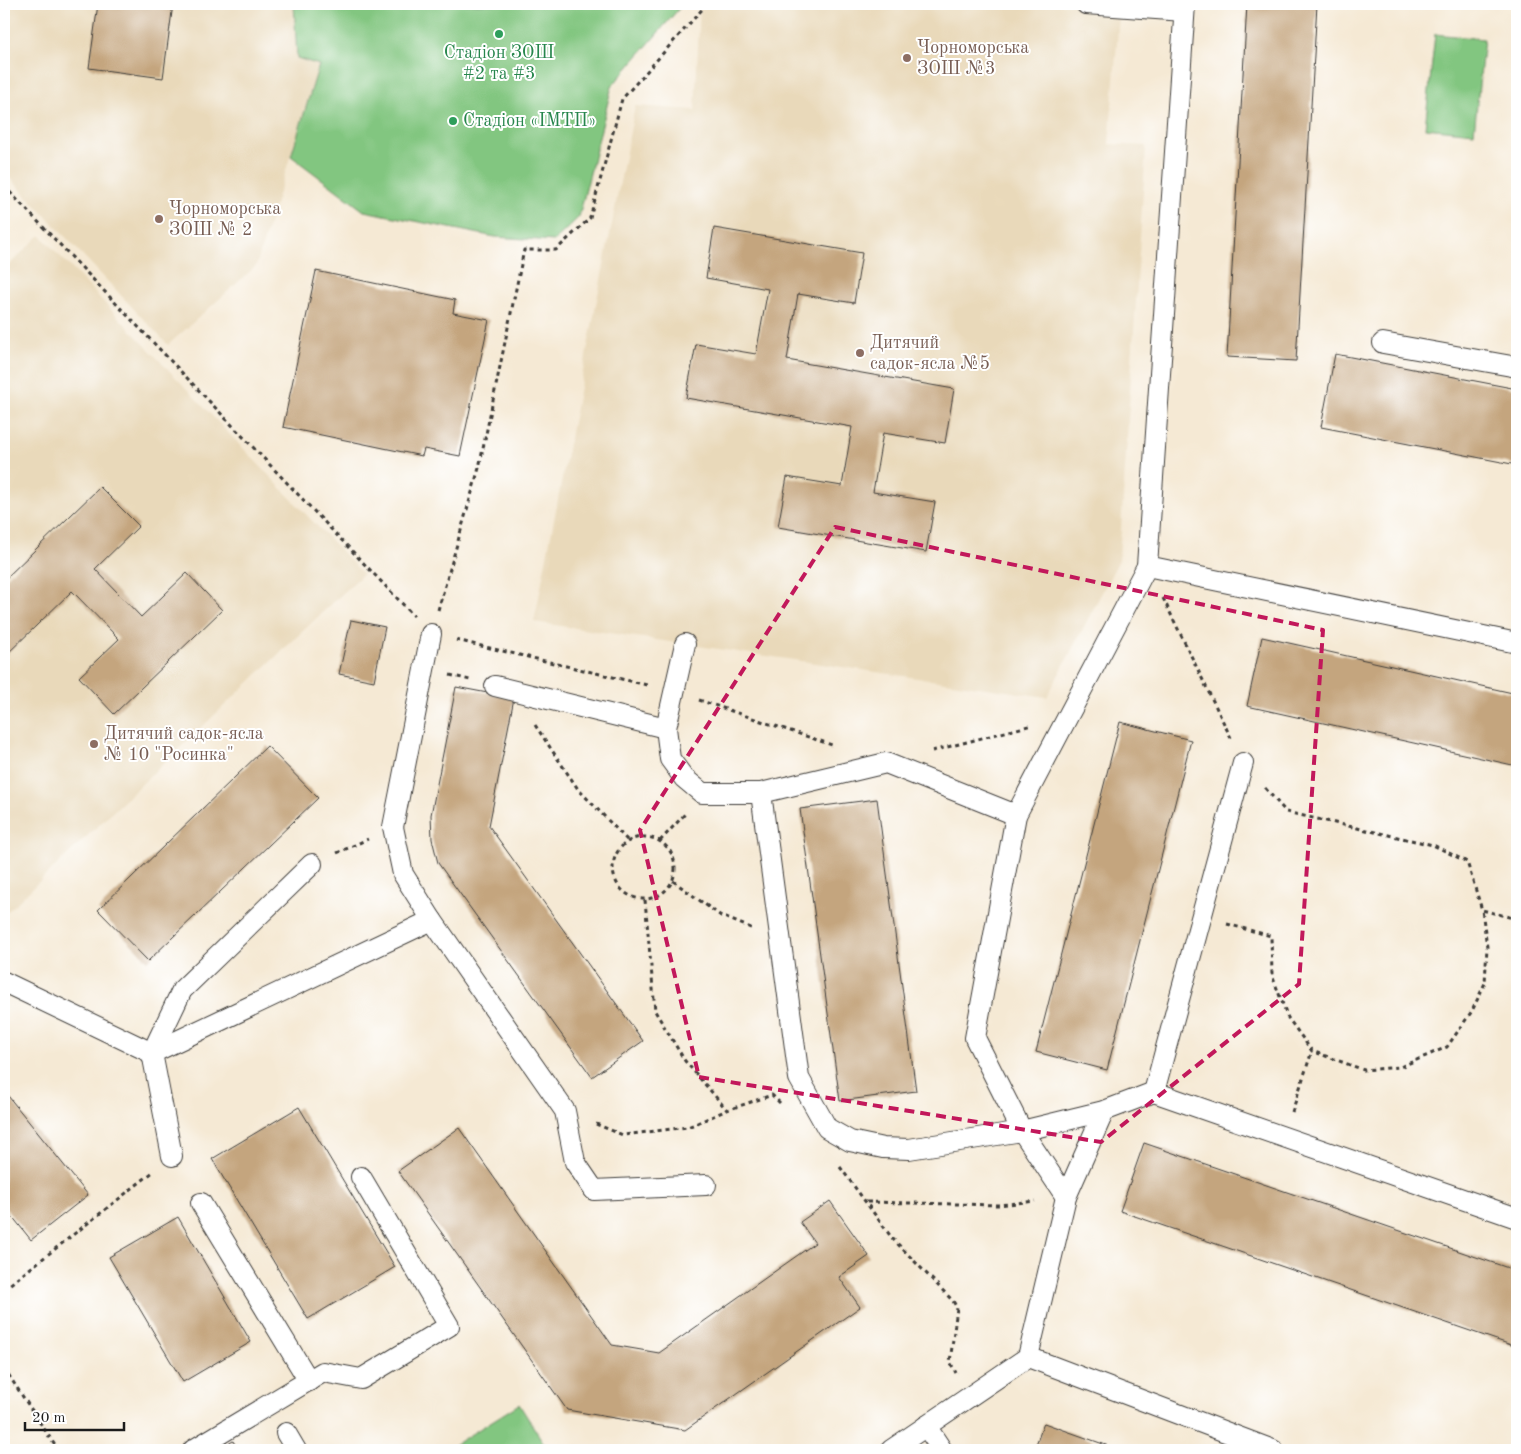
<svg xmlns="http://www.w3.org/2000/svg" width="1521" height="1454" viewBox="0 0 1521 1454" font-family="'Old Standard TT',serif">
  <style>
    .built { fill: #e9d9ba }
    .green { fill: #82c680; stroke: #4f714e }
    .building { fill: #c4a57e }
    .lines { fill: none; stroke-linecap: round; stroke-linejoin: round }
    .lane-casing { stroke: #3d3b38; stroke-width: 22 }
    .path { stroke: #3d3b38; stroke-width: 3; stroke-dasharray: 4 4; stroke-linecap: butt }
    .lane { stroke: #fff; stroke-width: 20 }
    .marked { fill: none; stroke: #c2185b; stroke-width: 4; stroke-dasharray: 10 6; stroke-linejoin: round }
    .leisure-dot { fill: #2e9e5b; stroke: #fff; stroke-width: 2 }
    .education-dot { fill: #8d6e63; stroke: #fff; stroke-width: 2 }
    .labels { text-anchor: middle; dominant-baseline: central; stroke-width: 4; stroke-linejoin: round; paint-order: stroke }
    .education-label { font-size: 18px; fill: #785e54; stroke: #fff; text-anchor: start }
    .leisure-label { font-size: 18px; fill: #27864d; stroke: #fff }
  </style>
  <rect width="100%" height="100%" fill="#fff"/>
  <filter id="ink" filterUnits="userSpaceOnUse"><feTurbulence type="fractalNoise" baseFrequency=".02" numOctaves="2"/><feDisplacementMap in="SourceGraphic" scale="10" xChannelSelector="R" yChannelSelector="G"/><feConvolveMatrix kernelMatrix="1 2 1 2 8 2 1 2 1" color-interpolation-filters="sRGB"/></filter>
  <filter id="wash" filterUnits="userSpaceOnUse"><feTurbulence type="fractalNoise" baseFrequency=".0096" numOctaves="4" result="noise"/><feDisplacementMap in="SourceGraphic" scale="20" xChannelSelector="R" yChannelSelector="G"/><feGaussianBlur stdDeviation="1.12" result="paint"/><feColorMatrix in="noise" values="0 0 0 0 0 0 0 0 0 0 0 0 0 0 0 0 0 1.4 0 .05"/><feComposite in="paint" operator="in"/></filter>
  <g filter="url(#wash)">
    <rect width="100%" height="100%" fill="#f5e9d4"/>
    <g class="built">
      <path d="M4 4H294L297 58 319 64 256 266 168 345 4 172Z"/>
      <path d="M700 4H1120L1109 144 1146 146 1119 560 1047 697 534 622 635 106 695 110Z"/>
      <path d="M40 235 363 574 4 915V270Z"/>
    </g>
    <g class="green">
      <path d="M294 4H683L612 86 579 217 554 241 495 237 364 211 291 156 319 65 297 58Z"/>
      <path d="M1435 34 1484 39 1474 133 1425 128Z"/>
      <path d="M519 1404 548 1450H446Z"/>
    </g>
    <g id="blocks">
      <g class="building">
        <path d="M98 4H173L163 78 89 68Z"/>
        <path d="M1247 4H1317L1296 361 1227 357Z"/>
        <path d="M714 228 862 253 854 303 798 294 787 360 954 389 945 443 883 433 873 492 935 502 926 552 778 527 787 477 842 486 852 427 686 398 696 344 756 354 768 289 706 278Z"/>
        <path d="M316 271 455 300 453 313 489 320 460 456 424 449 422 456 283 427Z"/>
        <path d="M1335 354 1517 389V465L1321 427Z"/>
        <path d="M100 487 139 526 95 569 141 617 187 573 222 610 114 714 79 677 119 639 72 591 4 657V580Z"/>
        <path d="M351 620 385 627 374 681 339 674Z"/>
        <path d="M1262 637 1517 694V766L1247 706Z"/>
        <path d="M456 687 514 698 489 826 643 1041 592 1077 438 863 432 839 431 815Z"/>
        <path d="M1120 722 1191 740 1107 1070 1036 1052Z"/>
        <path d="M267 746 318 798 148 961 98 910Z"/>
        <path d="M877 799 916 1091 840 1101 800 809Z"/>
        <path d="M4 1091 88 1195 31 1240 4 1206Z"/>
        <path d="M299 1107 395 1267 308 1319 212 1159Z"/>
        <path d="M459 1128 612 1345 659 1353 815 1243 800 1222 830 1201 869 1256 839 1277 860 1307 685 1430 567 1410 398 1171Z"/>
        <path d="M1144 1143 1517 1271V1347L1120 1211Z"/>
        <path d="M178 1217 251 1342 183 1382 109 1257Z"/>
        <path d="M1044 1423 1120 1450H1034Z"/>
        <path d="M233 1441 238 1450H218Z"/>
      </g>
    </g>
  </g>
  <g filter="url(#ink)">
    <use href="#blocks" fill-opacity="0" stroke="#3d3b38" stroke-width="1"/>
    <g class="lines">
      <defs>
        <g id="lane">
          <path d="M1086 4 1184 11"/>
          <path d="M1383 343 1517 367"/>
          <path d="M1147 566 1517 643"/>
          <path d="M431 634 393 827 403 874 432 920 565 1111 575 1162 594 1190 706 1185"/>
          <path d="M685 644 666 728 670 759 684 778 702 793H761"/>
          <path d="M495 686 666 728"/>
          <path d="M1243 763 1154 1092 1517 1218"/>
          <path d="M1016 815 886 763 761 793 799 1078 827 1128 850 1141 883 1148 909 1149 1022 1131 1066 1197"/>
          <path d="M4 982 152 1053 432 920"/>
          <path d="M1154 1092 1104 1111 1066 1197 1028 1357 1273 1450"/>
          <path d="M1104 1111 1022 1131 975 1038 1016 815 1147 566 1185 4"/>
          <path d="M172 1156 152 1053 182 990 312 864"/>
          <path d="M201 1203 309 1381"/>
          <path d="M926 1426 942 1450"/>
          <path d="M286 1433 296 1450"/>
          <path d="M193 1450 323 1372 361 1379 449 1326 361 1177"/>
          <path d="M891 1450 1028 1357"/>
        </g>
      </defs>
      <use href="#lane" class="lane-casing"/>
      <g class="path">
        <path d="M4 186 414 616"/>
        <path d="M1163 598 1231 738"/>
        <path d="M438 610 479 468 524 250H556L590 218 622 99 707 4"/>
        <path d="M456 640 647 685"/>
        <path d="M450 675 470 680"/>
        <path d="M699 700 835 746"/>
        <path d="M535 725 578 789 628 841"/>
        <path d="M932 751 1032 725"/>
        <path d="M1265 788 1286 812 1433 845 1467 862 1482 910 1517 919"/>
        <circle cx="644" cy="868" r="31"/>
        <path d="M660 841 685 814"/>
        <path d="M337 853 368 839"/>
        <path d="M673 881 721 916 751 928"/>
        <path d="M645 900 655 1011 685 1061 727 1110"/>
        <path d="M1227 924 1271 936 1272 975 1288 1018 1312 1051 1364 1070 1400 1067 1447 1047 1472 1011 1485 983 1487 947 1482 910"/>
        <path d="M1292 1112 1312 1051"/>
        <path d="M596 1124 623 1135 688 1127 727 1110 772 1095 780 1103"/>
        <path d="M840 1167 892 1238 953 1301 957 1308 950 1362 956 1373"/>
        <path d="M867 1202 999 1205 1035 1201"/>
        <path d="M4 1289 153 1172"/>
        <path d="M4 1368 58 1450"/>
      </g>
      <use href="#lane" class="lane"/>
    </g>
  </g>
  <path class="marked" d="M835 527 1323 630 1299 984 1101 1142 699 1077 640 830Z"/>
  <g class="leisure-dot">
    <circle cx="499" cy="34" r="5"/>
    <circle cx="453" cy="121" r="5"/>
  </g>
  <g class="education-dot">
    <circle cx="907" cy="58" r="5"/>
    <circle cx="159" cy="219" r="5"/>
    <circle cx="860" cy="353" r="5"/>
    <circle cx="94" cy="744" r="5"/>
  </g>
  <g class="labels">
    <g class="education-label">
      <text x="917" y="48">Чорноморська<tspan x="917" dy="21">ЗОШ №3</tspan></text>
      <text x="169" y="209">Чорноморська<tspan x="169" dy="21">ЗОШ № 2</tspan></text>
      <text x="870" y="343">Дитячий<tspan x="870" dy="21">садок-ясла №5</tspan></text>
      <text x="104" y="734">Дитячий садок-ясла<tspan x="104" dy="21">№ 10 "Росинка"</tspan></text>
    </g>
    <g class="leisure-label">
      <text x="499" y="53">Стадіон ЗОШ<tspan x="499" dy="21">#2 та #3</tspan></text>
      <text x="463" y="121" text-anchor="start">Стадіон «ІМТП»</text>
    </g>
  </g>
  <rect width="1521" height="1454" fill="none" stroke="#fff" stroke-width="20"/>
  <path d="M25 1422v8h99v-8" fill="none" stroke="#1c1c1c" stroke-width="2.5"/>
  <text x="32" y="1422" font-size="15" fill="#1c1c1c" stroke="#ffffff" stroke-width="4" paint-order="stroke">20 m</text>
</svg>
